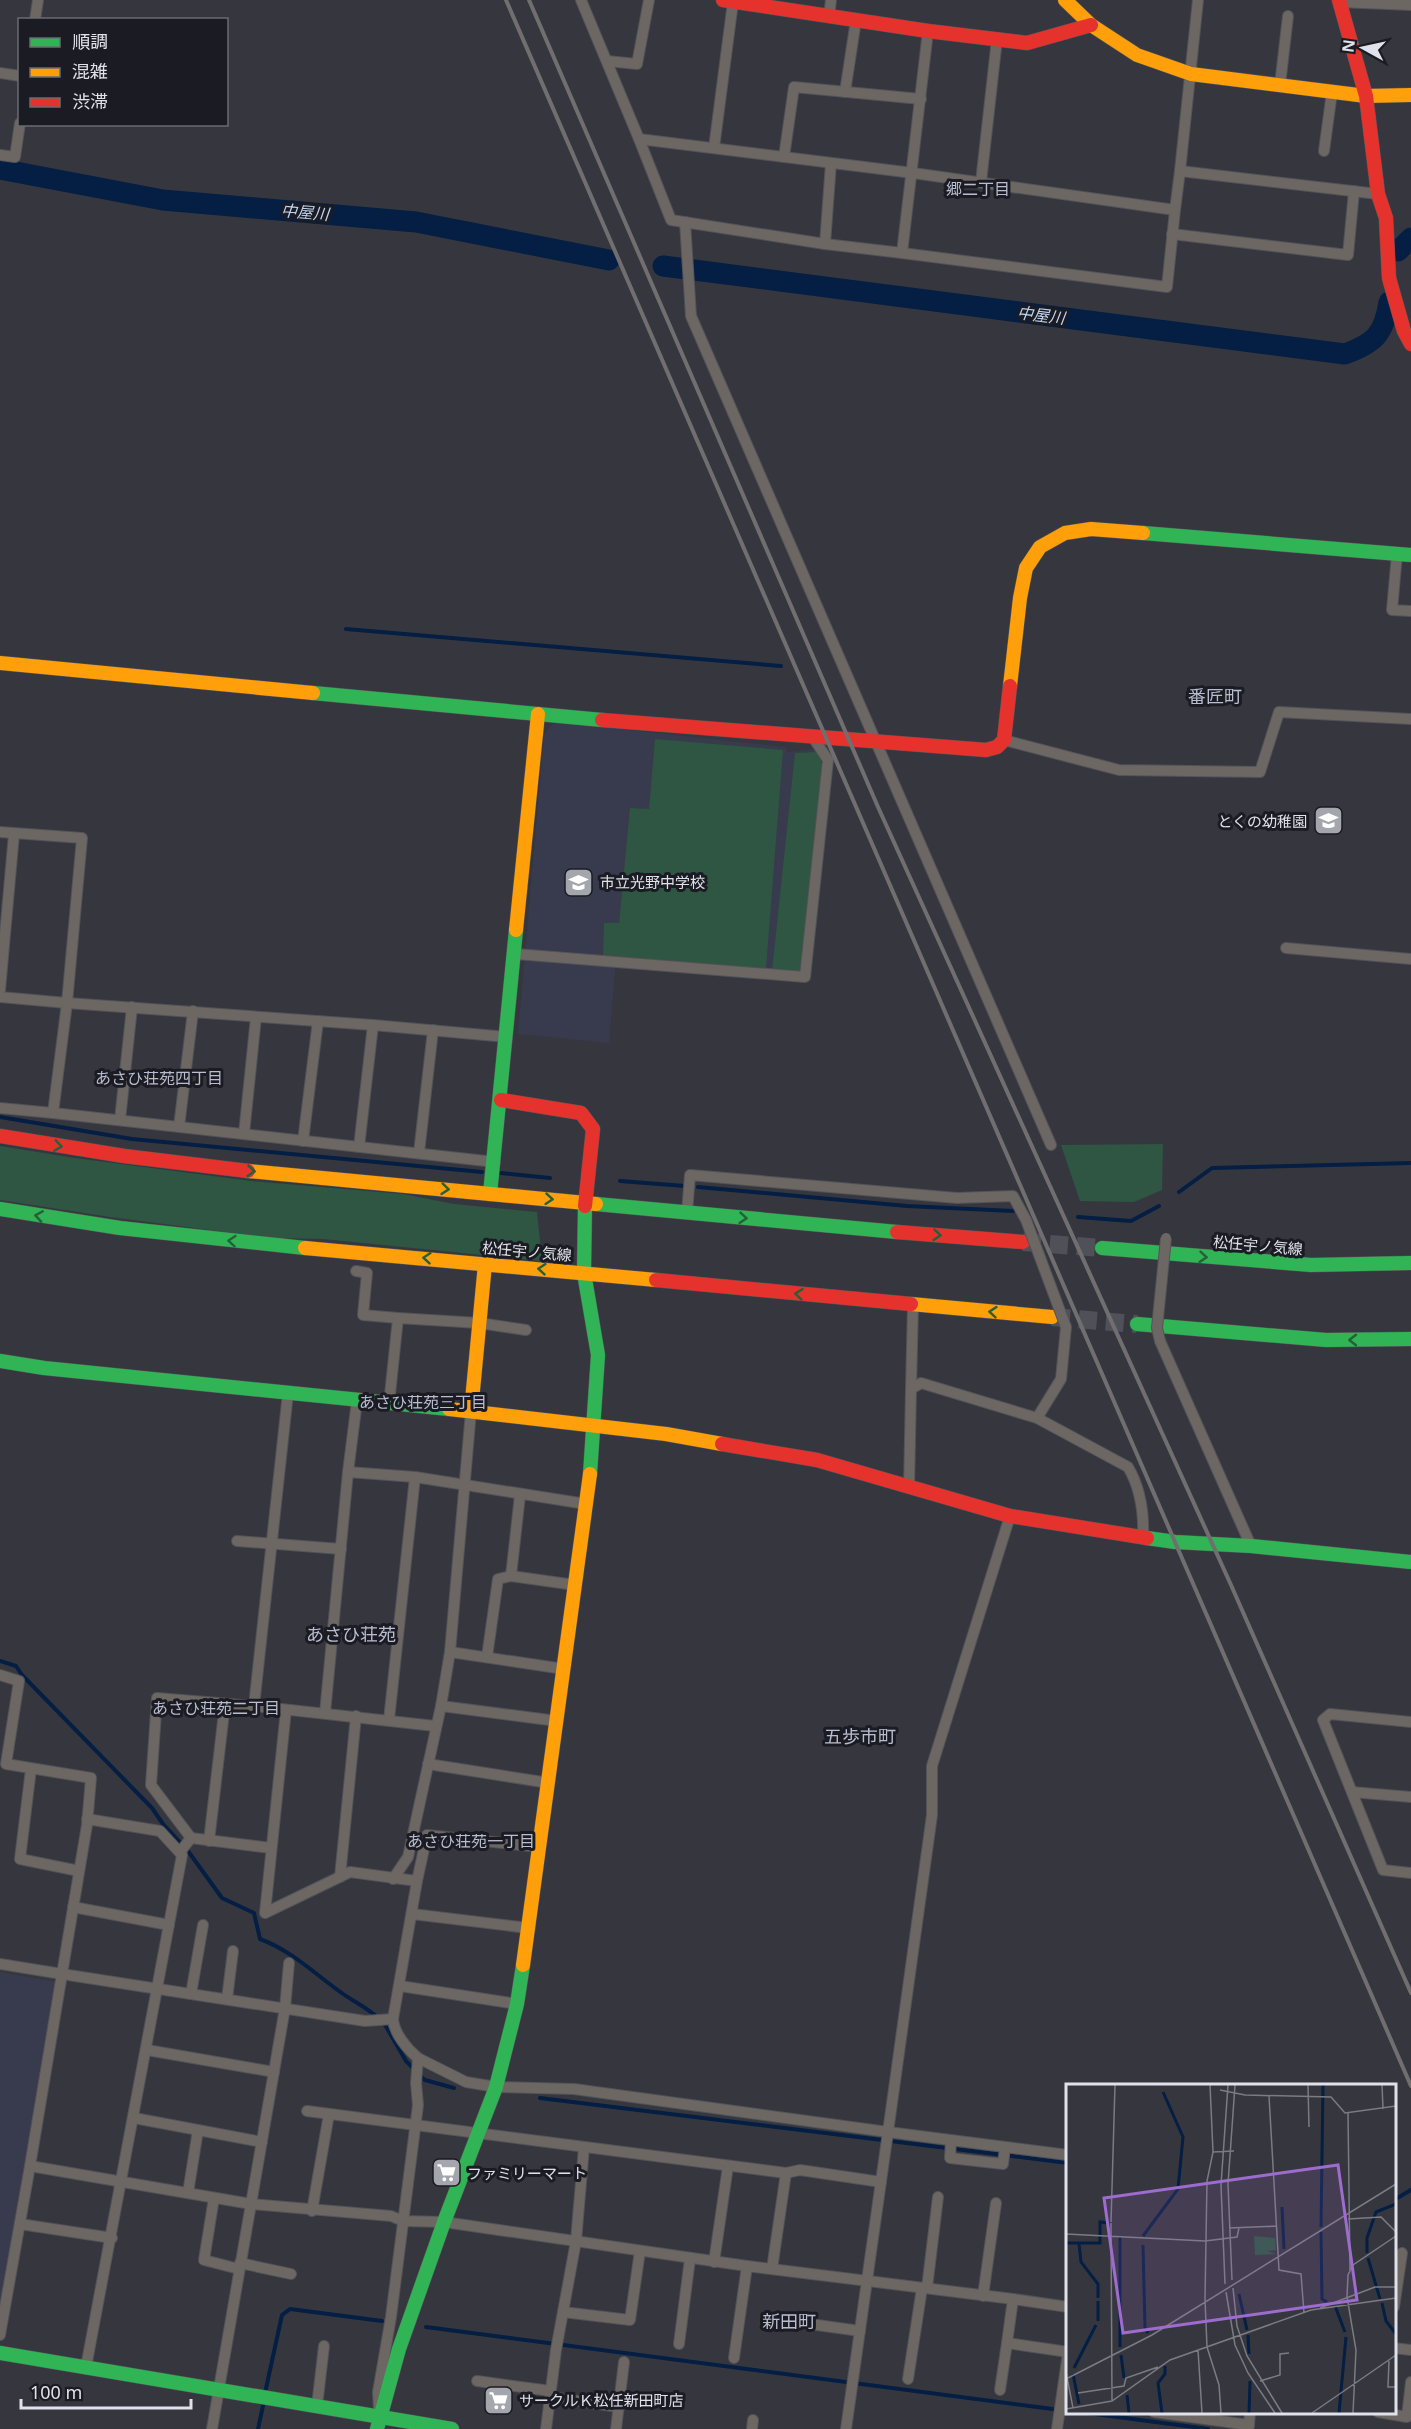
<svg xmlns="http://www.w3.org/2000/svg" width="1411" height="2429" viewBox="0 0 1411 2429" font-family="'Noto Sans','Noto Sans JP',sans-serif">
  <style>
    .built { fill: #383a4d }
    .green { fill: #2f5543 }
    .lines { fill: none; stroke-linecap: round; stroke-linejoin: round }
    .stream { stroke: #051e43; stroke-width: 4 }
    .river { stroke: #051e43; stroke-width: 21 }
    .primary-tunnel { stroke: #505158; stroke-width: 18; stroke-dasharray: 18 9; stroke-linecap: butt }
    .street-casing { stroke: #525359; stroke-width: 12 }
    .fast-casing { stroke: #525359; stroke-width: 15 }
    .slow-casing { stroke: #525359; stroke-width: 15 }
    .jam-casing { stroke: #525359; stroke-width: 15 }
    .street { stroke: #6d6763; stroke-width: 10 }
    .fast { stroke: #30b455; stroke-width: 14 }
    .slow { stroke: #ff9f0a; stroke-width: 14 }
    .jam { stroke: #e5322d; stroke-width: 14 }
    .rail { stroke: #716e6f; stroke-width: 4 }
    .street-bridge-casing { stroke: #525359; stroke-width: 12; stroke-linecap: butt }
    .street-bridge { stroke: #6d6763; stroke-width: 10 }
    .oneway { stroke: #24603a }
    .labels { text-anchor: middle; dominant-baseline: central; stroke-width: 6; stroke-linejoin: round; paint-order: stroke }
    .poi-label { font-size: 15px; fill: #e0e2eb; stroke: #1b1c23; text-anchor: start }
    .street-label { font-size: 15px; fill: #e0e2eb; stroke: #1b1c23 }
    .neighbourhood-label { font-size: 16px; fill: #babdcf; stroke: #1b1c23 }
    .water-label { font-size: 16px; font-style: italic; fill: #bfd4f1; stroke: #1b1c23 }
    .quarter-label { font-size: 18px; fill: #babdcf; stroke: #1b1c23 }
    .inset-river { fill: none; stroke: #051e43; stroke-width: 3 }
    .inset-road { fill: none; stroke: #7a7b83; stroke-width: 1.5 }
    .view { fill: #9e6cce; fill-opacity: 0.15; stroke: #9e6cce; stroke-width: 3 }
    .inset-edge { fill: none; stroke: #e0e2eb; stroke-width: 3 }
  </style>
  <rect width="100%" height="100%" fill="#36373e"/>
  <g class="built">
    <path d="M556 722 785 747 788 752 816 749 821 761 800 972 616 960 609 1043 518 1034 544 735 550 726Z"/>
    <path d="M0 1972 57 1982 0 2305Z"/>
  </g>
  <g class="green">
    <path d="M655 739 783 750 766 969 603 955 604 923H619L630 808 649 809Z"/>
    <path d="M818 752 822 764 803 968 799 974 772 971 795 753Z"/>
    <path d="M1163 1144 1162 1190 1134 1202 1080 1201 1061 1145Z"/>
    <path d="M0 1146 75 1158 251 1181 403 1194 454 1204 537 1212 542 1261 323 1239 272 1238 110 1217 0 1200Z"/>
  </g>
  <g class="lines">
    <g class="stream">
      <path d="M346 629 781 666"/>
      <path d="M0 1117 132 1139 482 1172"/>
      <path d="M501 1173 550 1178"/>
      <path d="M620 1181 685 1186"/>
      <path d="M698 1187 907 1206 1013 1211"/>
      <path d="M1179 1192 1212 1168 1411 1163"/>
      <path d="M1078 1217 1131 1221 1159 1206"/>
      <path d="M0 1661 16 1666 22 1675 152 1808 163 1824 188 1851 222 1898 254 1913 260 1939C290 1950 313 1972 339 1991 352 2001 367 2007 378 2018"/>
      <path d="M384 2023 406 2061 414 2069"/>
      <path d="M419 2075 425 2080 454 2088"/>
      <path d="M540 2098 1068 2163"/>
      <path d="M1394 2200 1411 2190"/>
      <path d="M426 2327 1068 2411"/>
      <path d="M265 2393 282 2315 290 2309 382 2321"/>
      <path d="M1080 2412 1208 2429"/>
      <path d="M258 2429 264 2401"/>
    </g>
    <g class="river">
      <path d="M0 169 163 200 416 222 609 260"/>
      <path d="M1398 251 1411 238"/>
      <path d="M663 266 1345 354C1375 343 1384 334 1389 302"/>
    </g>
    <g class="primary-tunnel">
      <path d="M1023 1242 1102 1248"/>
      <path d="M1052 1317 1137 1324"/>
    </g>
    <defs>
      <g id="street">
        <path d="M581 0 639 139 913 173 1175 210 1180 171"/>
        <path d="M1198 0 1180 171 1378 194"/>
        <path d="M1340 2 1411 5"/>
        <path d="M829 16 831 0"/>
        <path d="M35 20 38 0"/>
        <path d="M607 61 637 64 649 0"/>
        <path d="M0 73 20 76"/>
        <path d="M1280 85 1288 16"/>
        <path d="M845 92 856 20"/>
        <path d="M639 139 671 220 825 244 831 163"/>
        <path d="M714 148 733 2"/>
        <path d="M1324 151 1332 92"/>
        <path d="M0 155 15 157 20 123"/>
        <path d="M784 157 794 87 921 99"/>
        <path d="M981 182 997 39"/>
        <path d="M685 222 691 316 1051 1145"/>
        <path d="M1172 234 1348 255 1354 191"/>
        <path d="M825 244 902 253 928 31"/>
        <path d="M902 253 1167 287 1175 210"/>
        <path d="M1397 554 1392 610 1411 611"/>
        <path d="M1004 740 1119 770 1260 772 1279 712 1411 719"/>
        <path d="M0 832 82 838 67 1003 373 1025 507 1037"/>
        <path d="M1286 948 1411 959"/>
        <path d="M516 954 805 977 828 760 812 736"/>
        <path d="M0 990 14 834"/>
        <path d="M0 997 67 1003 53 1113 495 1162"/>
        <path d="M0 1108 53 1113"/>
        <path d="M120 1120 132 1007"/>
        <path d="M179 1127 193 1011"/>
        <path d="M244 1134 256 1017"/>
        <path d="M303 1141 318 1021"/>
        <path d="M359 1147 373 1025"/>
        <path d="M419 1153 433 1030"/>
        <path d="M687 1213 690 1175 957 1198 1013 1196 1026 1220"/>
        <path d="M356 1271 367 1273 363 1315 398 1318"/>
        <path d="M1160 1341 1251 1546"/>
        <path d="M911 1389 913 1305"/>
        <path d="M288 1393 254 1706 435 1726"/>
        <path d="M389 1404 398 1318 479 1323 526 1330"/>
        <path d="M1037 1418 1061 1379 1066 1327"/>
        <path d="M348 1472 357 1401"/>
        <path d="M909 1488 911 1389 921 1383 1037 1418 1128 1467C1141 1489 1144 1512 1143 1537"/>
        <path d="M237 1541 341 1549"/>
        <path d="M511 1576 520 1495"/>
        <path d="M450 1652 564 1669"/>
        <path d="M487 1657 498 1579 511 1576 575 1585"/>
        <path d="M0 1675 19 1681 6 1764 91 1778 87 1825 62 1974 365 2021 393 2019"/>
        <path d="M441 1706 557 1721"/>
        <path d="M286 1710 265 1913 350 1872 417 1881"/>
        <path d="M325 1713 348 1472 415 1477 586 1504"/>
        <path d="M389 1720 415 1477"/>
        <path d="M1411 1722 1330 1714 1323 1720 1383 1870 1411 1873"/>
        <path d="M428 1764 549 1783"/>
        <path d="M31 1769 20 1859 79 1871"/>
        <path d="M1352 1792 1411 1797"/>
        <path d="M191 1838 271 1848"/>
        <path d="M209 1841 225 1704"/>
        <path d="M180 1852 191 1838 151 1785 157 1698 254 1706"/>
        <path d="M340 1877 356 1716"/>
        <path d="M393 1879 408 1857 441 1706 450 1652 471 1411"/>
        <path d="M73 1907 169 1925"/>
        <path d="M412 1914 528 1928"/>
        <path d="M0 1964 62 1974 30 2166 251 2204 391 2216 403 2221 444 2222 747 2266 1013 2299 1007 2343 1068 2352"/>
        <path d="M400 1986 517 2004"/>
        <path d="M191 1994 203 1925"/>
        <path d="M227 1999 233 1951"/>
        <path d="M147 2050 274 2072"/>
        <path d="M418 2058 466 2082 496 2087 574 2089 888 2132 932 1815V1766L1010 1516"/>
        <path d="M307 2111 786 2173 772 2269"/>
        <path d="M134 2118 262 2142"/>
        <path d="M951 2140 950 2158 1003 2164 1005 2147"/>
        <path d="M786 2173 800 2170 881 2182"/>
        <path d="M188 2193 198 2130"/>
        <path d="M214 2198 204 2260 239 2269"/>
        <path d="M312 2211 329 2114"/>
        <path d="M20 2224 112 2238"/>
        <path d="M714 2262 728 2166"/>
        <path d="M240 2263 291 2274"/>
        <path d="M927 2288 938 2197"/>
        <path d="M983 2296 996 2203"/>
        <path d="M1013 2299 1068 2307"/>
        <path d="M1394 2307 1402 2253"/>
        <path d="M563 2312 630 2320 640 2251"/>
        <path d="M803 2323 860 2331"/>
        <path d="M0 2335 30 2166"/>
        <path d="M679 2344 690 2259"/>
        <path d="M1394 2348 1411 2350"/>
        <path d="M734 2358 747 2266"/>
        <path d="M86 2367 182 1855 160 1831 87 1819"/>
        <path d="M908 2379 922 2288"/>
        <path d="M477 2381 551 2391"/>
        <path d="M1000 2390 1007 2343"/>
        <path d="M550 2397 619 2407"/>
        <path d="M317 2406 324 2346"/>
        <path d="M379 2409 378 2392 391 2317 418 2105 416 2083 418 2058C407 2049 394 2033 393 2019L417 1881 427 1835 540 1847"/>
        <path d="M1154 2412 1249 2425 1248 2429"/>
        <path d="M1378 2412 1407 2417 1411 2382"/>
        <path d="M1249 2425 1250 2412"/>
        <path d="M212 2429 285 2008 289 1963"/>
        <path d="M546 2429 556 2350 576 2241 584 2147"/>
        <path d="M616 2429 624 2362"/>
        <path d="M752 2429 753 2420"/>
        <path d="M846 2429 888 2132 1068 2155"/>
        <path d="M1057 2429 1068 2353"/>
      </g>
      <g id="fast">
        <path d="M1143 533 1411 555"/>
        <path d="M313 693 602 720"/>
        <path d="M490 1194 516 930"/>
        <path d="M596 1204 897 1232"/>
        <path d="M585 1206 584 1273 598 1355 590 1474"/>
        <path d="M0 1209 120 1228 305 1248"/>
        <path d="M1102 1248 1311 1265 1411 1263"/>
        <path d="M1137 1324 1326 1340 1411 1339"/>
        <path d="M0 1361 44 1368 449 1409"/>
        <path d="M1147 1538 1175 1542 1251 1546 1411 1562"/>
        <path d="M0 2353 452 2429"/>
        <path d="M377 2429 399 2349 444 2222 496 2087 517 2004 523 1965"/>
      </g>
      <g id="slow">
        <path d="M1065 0 1091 25 1137 55 1191 74 1366 96 1411 95"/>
        <path d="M0 663 313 693"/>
        <path d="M1010 686 1020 598 1026 568 1040 547 1065 533 1091 529 1143 533"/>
        <path d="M516 930 538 714"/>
        <path d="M248 1171 596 1204"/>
        <path d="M305 1248 656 1280"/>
        <path d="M911 1304 1052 1317"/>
        <path d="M449 1409 666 1434 722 1444"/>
        <path d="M471 1411 485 1264"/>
        <path d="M523 1965 590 1474"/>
      </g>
      <g id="jam">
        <path d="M723 0 928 31 1027 43 1091 25"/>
        <path d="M1339 0 1366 96 1378 194 1386 218 1389 278 1404 331 1411 344"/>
        <path d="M602 720 986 750 997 747 1004 740 1010 686"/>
        <path d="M501 1100 581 1113 593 1129 585 1206"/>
        <path d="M0 1136 124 1156 248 1171"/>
        <path d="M897 1232 1023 1242"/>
        <path d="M656 1280 911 1304"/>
        <path d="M722 1444 817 1460 1010 1516 1147 1538"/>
      </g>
    </defs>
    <use href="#street" class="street-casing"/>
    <use href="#fast" class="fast-casing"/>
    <use href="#slow" class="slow-casing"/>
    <use href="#jam" class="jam-casing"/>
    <use href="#street" class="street"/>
    <use href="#fast" class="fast"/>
    <use href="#slow" class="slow"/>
    <use href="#jam" class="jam"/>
    <g class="rail">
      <path d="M506 0 1411 2086"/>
      <path d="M529 0 878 807 1231 1585 1411 1993"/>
    </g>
    <defs>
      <g id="street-bridge">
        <path d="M1026 1220 1066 1327"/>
        <path d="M1160 1341 1157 1328 1166 1238"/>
      </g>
    </defs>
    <use href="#street-bridge" class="street-bridge-casing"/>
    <use href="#street-bridge" class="street-bridge"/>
  </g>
  <defs><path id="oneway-chevron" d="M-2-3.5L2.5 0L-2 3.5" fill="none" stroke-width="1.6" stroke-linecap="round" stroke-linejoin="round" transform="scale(1.5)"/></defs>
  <g class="oneway">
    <use href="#oneway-chevron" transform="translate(58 1146) rotate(8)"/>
    <use href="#oneway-chevron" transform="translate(251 1171) rotate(5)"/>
    <use href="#oneway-chevron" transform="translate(445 1189) rotate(6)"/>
    <use href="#oneway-chevron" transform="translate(549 1199) rotate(5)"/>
    <use href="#oneway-chevron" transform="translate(39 1216) rotate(-171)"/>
    <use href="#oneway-chevron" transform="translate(743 1218) rotate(5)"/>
    <use href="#oneway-chevron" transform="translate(937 1235) rotate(5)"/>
    <use href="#oneway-chevron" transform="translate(232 1241) rotate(-175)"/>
    <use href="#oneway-chevron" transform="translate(1203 1257) rotate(5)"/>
    <use href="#oneway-chevron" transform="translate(427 1258) rotate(-175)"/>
    <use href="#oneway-chevron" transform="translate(542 1269) rotate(-175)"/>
    <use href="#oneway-chevron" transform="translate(799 1294) rotate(-174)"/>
    <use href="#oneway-chevron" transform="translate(993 1312) rotate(-175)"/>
    <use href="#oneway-chevron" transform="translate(1353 1340) rotate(180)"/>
  </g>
  <defs>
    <symbol id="school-square" viewBox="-11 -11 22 22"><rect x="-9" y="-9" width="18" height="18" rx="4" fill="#a4a6ae" stroke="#1b1c23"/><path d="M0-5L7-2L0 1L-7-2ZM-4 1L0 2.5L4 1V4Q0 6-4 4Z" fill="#fff"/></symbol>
    <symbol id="supermarket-square" viewBox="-11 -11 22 22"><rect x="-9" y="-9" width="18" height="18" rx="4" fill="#a4a6ae" stroke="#1b1c23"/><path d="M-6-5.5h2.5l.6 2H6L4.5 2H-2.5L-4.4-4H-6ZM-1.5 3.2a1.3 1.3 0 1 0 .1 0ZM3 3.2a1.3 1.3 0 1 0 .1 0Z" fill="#fff"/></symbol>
  </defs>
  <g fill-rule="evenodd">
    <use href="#school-square" x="1312" y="804" width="33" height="33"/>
    <use href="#school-square" x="562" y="866" width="33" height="33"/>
    <use href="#supermarket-square" x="430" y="2156" width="33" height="33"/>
    <use href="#supermarket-square" x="482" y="2384" width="33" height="33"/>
  </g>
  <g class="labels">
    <g class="poi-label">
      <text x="1307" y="821" text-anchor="end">とくの幼稚園</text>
      <text x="600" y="882">市立光野中学校</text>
      <text x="467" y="2173">ファミリーマート</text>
      <text x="519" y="2400">サークルＫ松任新田町店</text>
    </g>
    <g class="street-label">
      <text transform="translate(1258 1245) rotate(5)">松任宇ノ気線</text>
      <text transform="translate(527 1251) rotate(5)">松任宇ノ気線</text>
    </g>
    <g class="neighbourhood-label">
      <text x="978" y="189">郷二丁目</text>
      <text x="159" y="1078">あさひ荘苑四丁目</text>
      <text x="423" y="1402">あさひ荘苑三丁目</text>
      <text x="216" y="1708">あさひ荘苑二丁目</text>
      <text x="471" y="1841">あさひ荘苑一丁目</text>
    </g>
    <g class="water-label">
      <text transform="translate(305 212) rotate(5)">中屋川</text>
      <text transform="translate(1041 315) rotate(7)">中屋川</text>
    </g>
    <g class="quarter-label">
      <text x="1215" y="696">番匠町</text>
      <text x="351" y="1634">あさひ荘苑</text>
      <text x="860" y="1736">五歩市町</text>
      <text x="789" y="2321">新田町</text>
    </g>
  </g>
  <g transform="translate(1066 2084)">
    <rect width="330" height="330" fill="#36373e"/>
    <path d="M188 152 209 154 210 166 201 167 210 170 189 171Z" fill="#2f5543"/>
    <path class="inset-river" d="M216 123 218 165M255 143 257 1M255 148 256 215 261 218M77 152 112 105 117 53 97 8M54 153V263M0 159H34V138L43 139M13 160 15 178 32 200V214M77 161 79 244 82 249M301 169V154L310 128 330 120M302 174 314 215M173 210 181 246M316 219 320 237 330 250M269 222 279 248M32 237V217M182 251 183 270M55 271 58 294M8 284 30 241M7 290 13 320M61 311 63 329M96 329 92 299 99 290V282M183 329 184 297M273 329 280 253"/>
    <path class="inset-road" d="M144 1 147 68 141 97 139 215 141 263 153 301 155 329M242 1 243 43M316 1 317 25M154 6 179 11 265 13 279 29 330 22M203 12 213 186 235 190 238 229M282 29 284 186M147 68 168 67M282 135 315 133 330 148M45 138 49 1M45 139 46 316M163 144 210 142M0 150 139 157 171 153 173 144M166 196 162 100 169 1M159 200 155 101 162 1M167 204 171 242 181 272 216 329M160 208 169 261 182 289 209 329M254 224 309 203H330M132 266 136 329M323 277 322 303H330M0 288 7 324M0 295 86 251 330 100M194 297 214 291V270L223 269M12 309 58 302 60 294 92 283M0 325 46 317 104 276 245 226 330 214M246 329 330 271M287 329 290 266 281 213 282 191 287 181 330 152"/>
    <path class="view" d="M272 81 291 216 57 249 38 114Z"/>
    <rect width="330" height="330" class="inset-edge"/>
  </g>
  <rect x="18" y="18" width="210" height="108" fill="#1b1c23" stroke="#6a6b73" stroke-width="1.5"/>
  <rect x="30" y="38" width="30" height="9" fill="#30b455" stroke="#6a6b73" stroke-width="1.5"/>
  <text x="72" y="48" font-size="18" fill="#e0e2eb">順調</text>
  <rect x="30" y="68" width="30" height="9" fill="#ff9f0a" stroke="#6a6b73" stroke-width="1.5"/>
  <text x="72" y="78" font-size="18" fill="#e0e2eb">混雑</text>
  <rect x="30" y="98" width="30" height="9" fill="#e5322d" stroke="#6a6b73" stroke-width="1.5"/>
  <text x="72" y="108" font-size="18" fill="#e0e2eb">渋滞</text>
  <g transform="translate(1363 48) rotate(278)" stroke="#1b1c23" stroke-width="4.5" paint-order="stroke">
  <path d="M0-4.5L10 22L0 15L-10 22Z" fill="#e0e2eb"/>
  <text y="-9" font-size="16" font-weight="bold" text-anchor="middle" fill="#e0e2eb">N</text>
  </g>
  <path d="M21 2399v9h170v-9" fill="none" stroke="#e0e2eb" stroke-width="3"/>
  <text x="30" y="2399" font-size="18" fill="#e0e2eb" stroke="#1b1c23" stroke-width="4.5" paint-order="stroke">100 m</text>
</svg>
